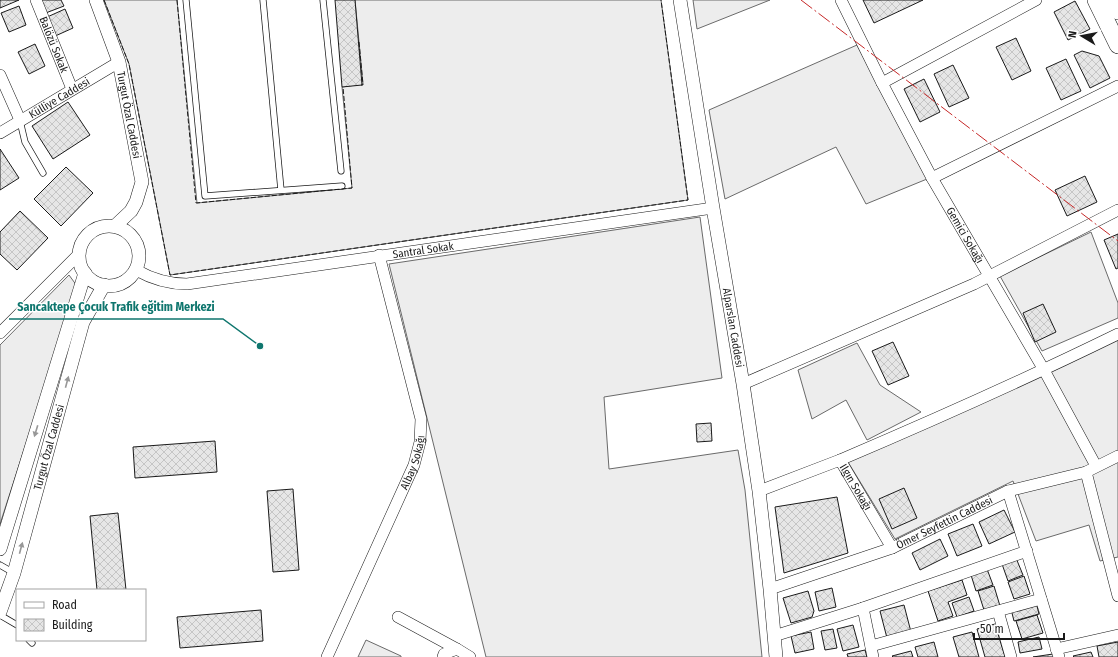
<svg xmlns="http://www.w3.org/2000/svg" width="1118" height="657" viewBox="0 0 1118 657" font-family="'Fira Sans Condensed',sans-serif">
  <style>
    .built { fill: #ededed; stroke: #6a6a6a }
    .building { fill: url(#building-cross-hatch); stroke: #1a1a1a }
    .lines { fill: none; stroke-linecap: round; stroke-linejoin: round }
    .service-casing { stroke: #1a1a1a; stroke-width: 7 }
    .minor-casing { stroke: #1a1a1a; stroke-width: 12 }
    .tertiary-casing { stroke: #1a1a1a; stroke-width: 14 }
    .primary-casing { stroke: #1a1a1a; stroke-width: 18 }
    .service { stroke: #fff; stroke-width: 5.5 }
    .minor { stroke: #fff; stroke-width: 11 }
    .tertiary { stroke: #fff; stroke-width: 13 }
    .primary { stroke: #fff; stroke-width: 17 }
    .fence { stroke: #1a1a1a; stroke-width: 1; stroke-dasharray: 5 2; stroke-linecap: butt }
    .power { stroke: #c62828; stroke-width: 1; stroke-dasharray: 14 3 2 3; stroke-linecap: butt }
    .oneway { fill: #989898 }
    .labels { text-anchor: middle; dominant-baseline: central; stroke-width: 3; stroke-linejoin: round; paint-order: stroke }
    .street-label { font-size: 11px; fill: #1a1a1a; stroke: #fff }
    .leader { fill: none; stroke: #0f766e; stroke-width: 1.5 }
    .callout-dot { fill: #0f766e; stroke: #fff; stroke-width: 1.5 }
    .callout-label { font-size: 12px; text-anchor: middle; font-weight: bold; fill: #0f766e; stroke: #fff; stroke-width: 3; stroke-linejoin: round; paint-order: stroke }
  </style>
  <defs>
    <pattern id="building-cross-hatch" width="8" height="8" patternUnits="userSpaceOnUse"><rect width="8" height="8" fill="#e6e6e6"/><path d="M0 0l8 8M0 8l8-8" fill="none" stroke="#c5c5c5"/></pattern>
  </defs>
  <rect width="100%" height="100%" fill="#fff"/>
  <g class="built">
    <path d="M104 0H177L197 203 352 188 342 87 363 84 355 0H661L688 200 170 275 129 64Z"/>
    <path d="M693 0H770L697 29Z"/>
    <path d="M857 45 927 179 866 204 836 147 725 199 709 110Z"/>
    <path d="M700 217 722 378 604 397 609 469 738 450 745 490 762 657H486L389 264Z"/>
    <path d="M1091 232 1118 303V318L1042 351 1000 276Z"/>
    <path d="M69 275 77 286 0 524V345Z"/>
    <path d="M1118 336V557L1100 561 1089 525 1036 541 1013 481 895 539 848 462Z"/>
    <path d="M857 343 880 385 921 412 867 440 846 400 812 419 798 370Z"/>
    <path d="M366 640 401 656V657H358Z"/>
  </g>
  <g class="building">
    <path d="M0 0H19L0 8Z"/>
    <path d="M37 0H61L64 6 43 14Z"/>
    <path d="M335 0H355L362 85 342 87Z"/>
    <path d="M863 0H923L874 23Z"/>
    <path d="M1075 1 1090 29 1068 40 1054 12Z"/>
    <path d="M19 6 26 25 9 32 1 13Z"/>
    <path d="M65 9 73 28 53 37 45 18Z"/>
    <path d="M1016 38 1031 71 1012 80 996 47Z"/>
    <path d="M35 44 45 66 29 74 18 52Z"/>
    <path d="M1082 51 1099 56 1110 78 1090 88 1074 55Z"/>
    <path d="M1066 59 1081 91 1061 100 1046 68Z"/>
    <path d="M953 65 969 98 949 107 934 74Z"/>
    <path d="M924 79 940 112 920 122 904 89Z"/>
    <path d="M68 102 90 135 53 159 32 126Z"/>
    <path d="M0 149 19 178 0 190Z"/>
    <path d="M66 167 93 193 61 226 34 199Z"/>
    <path d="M1085 176 1097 202 1067 216 1055 190Z"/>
    <path d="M20 211 48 238 17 270 0 254V232Z"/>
    <path d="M1118 234V268L1116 269 1104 240Z"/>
    <path d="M1043 304 1056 332 1035 342 1023 313Z"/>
    <path d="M893 342 909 376 888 385 872 351Z"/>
    <path d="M711 423 712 441 697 442 696 424Z"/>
    <path d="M215 441 217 472 135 478 133 447Z"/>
    <path d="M904 488 917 518 892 529 879 499Z"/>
    <path d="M293 489 299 570 273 572 267 491Z"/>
    <path d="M837 497 848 553 784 573 775 507Z"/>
    <path d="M1004 510 1015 532 989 544 979 522Z"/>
    <path d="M118 513 126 590H97L90 516Z"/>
    <path d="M973 524 982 546 957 556 948 534Z"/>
    <path d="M940 539 948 556 920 570 912 553Z"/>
    <path d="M1016 558 1023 575 1008 581 1002 564Z"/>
    <path d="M987 569 993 585 976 591 971 575Z"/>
    <path d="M1024 576 1030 594 1014 599 1008 582Z"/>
    <path d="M962 580 967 595 948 602 953 616 938 621 928 591Z"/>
    <path d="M994 586 1000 606 984 610 978 591Z"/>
    <path d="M832 588 836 607 819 611 815 592Z"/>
    <path d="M808 591 814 611 812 617 791 623 783 598Z"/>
    <path d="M969 597 974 611 957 617 952 603Z"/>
    <path d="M1036 602 1039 614 1014 621 1011 609Z"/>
    <path d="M904 605 911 632 887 638 880 611Z"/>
    <path d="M261 610 263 641 180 648 177 617Z"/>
    <path d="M1037 615 1043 633 1022 639 1016 621Z"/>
    <path d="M995 624 1005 657H985L977 629Z"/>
    <path d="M853 625 859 647 843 651 837 629Z"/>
    <path d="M833 629 837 648 825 650 821 631Z"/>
    <path d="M811 632 814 649 795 653 791 636Z"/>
    <path d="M972 632 979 657H959L953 637Z"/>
    <path d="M1039 637 1042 649 1020 653 1018 642Z"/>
    <path d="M934 642 938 657H918L915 647Z"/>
    <path d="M1118 642V657H1099L1097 646Z"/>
    <path d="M865 650 867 657H848L847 654Z"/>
    <path d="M911 651 913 657H893L892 656Z"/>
    <path d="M1091 652 1093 657H1074L1073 656Z"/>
    <path d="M1053 654 1054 657H1033Z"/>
  </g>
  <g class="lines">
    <defs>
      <g id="service">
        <path d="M186 0 205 196 342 186"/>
        <path d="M263 0 281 190"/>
        <path d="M323 0 341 171"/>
        <path d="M20 121 25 142 43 173"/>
        <path d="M0 565 14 573"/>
        <path d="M0 615 17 625"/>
        <path d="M29 640 32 643"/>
      </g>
      <g id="minor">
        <path id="s1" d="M36 0 72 89"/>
        <path id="s2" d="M841 0 882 83 932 178 1044 370 1096 466"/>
        <path d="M0 75 20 120"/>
        <path d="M882 83 1036 0"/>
        <path id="s3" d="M0 133 119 62"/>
        <path d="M932 178 1118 86"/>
        <path id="s4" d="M136 270C152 279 168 284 187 284L713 208"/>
        <path d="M0 333 79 254"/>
        <path d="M743 384 974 284 1118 210"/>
        <path d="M840 460C934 420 1026 379 1118 334"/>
        <path d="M1086 472 1118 596"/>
        <path id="s5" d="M759 491 840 460 892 548"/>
        <path d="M1008 491 1059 657"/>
        <path id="s6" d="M770 589 892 548 1008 491 1086 472 1118 456"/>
        <path d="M863 608 1027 551"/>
        <path d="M998 611 1011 657"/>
        <path d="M398 617 457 649"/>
        <path d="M774 636 863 608 873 657"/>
        <path d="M871 646 1041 599"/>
        <path d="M1056 649 1118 635"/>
        <path id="s7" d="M327 657 414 465 420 442 421 419 379 255"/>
        <path d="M443 657 444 654 457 649 470 657"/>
      </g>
      <g id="tertiary">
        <path id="s8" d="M96 0 119 62 142 182 136 202 131 211 115 226"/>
        <path id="s9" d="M680 0 713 208 743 384 759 491 770 589 776 657"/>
        <circle cx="109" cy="256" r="30"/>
        <path d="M0 549 85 273"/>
        <path id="s10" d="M0 612 14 573 83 322 104 285"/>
      </g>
      <g id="primary">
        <path d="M1096 0 1118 45"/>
        <path d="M1113 0 1118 11"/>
      </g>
    </defs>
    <use href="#service" class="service-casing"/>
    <use href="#minor" class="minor-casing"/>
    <use href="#tertiary" class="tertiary-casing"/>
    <use href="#primary" class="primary-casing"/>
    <use href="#service" class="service"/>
    <use href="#minor" class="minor"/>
    <use href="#tertiary" class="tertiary"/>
    <use href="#primary" class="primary"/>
    <g class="fence">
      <path d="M104 0 129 64 170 275 688 200 661 0"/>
      <path d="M177 0 196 203 352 188 343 87"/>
      <path d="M359 42 363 85H361"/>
    </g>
    <path class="power" d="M801 0 1118 241"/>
  </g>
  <defs><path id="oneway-solid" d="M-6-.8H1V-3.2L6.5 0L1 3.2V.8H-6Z"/></defs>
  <g class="oneway">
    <use href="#oneway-solid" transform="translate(67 382) rotate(-75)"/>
    <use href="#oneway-solid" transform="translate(36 431) rotate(107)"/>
    <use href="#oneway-solid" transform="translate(21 548) rotate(-75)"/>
  </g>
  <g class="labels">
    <g class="street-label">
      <text stroke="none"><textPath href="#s1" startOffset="48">Balözü Sokak</textPath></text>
      <text stroke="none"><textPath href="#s3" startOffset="69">Külliye Caddesi</textPath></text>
      <text stroke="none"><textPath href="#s8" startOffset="120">Turgut Özal Caddesi</textPath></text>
      <text stroke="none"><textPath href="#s2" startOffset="266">Gemici Sokağı</textPath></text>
      <text stroke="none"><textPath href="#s4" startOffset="292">Santral Sokak</textPath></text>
      <text stroke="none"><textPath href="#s9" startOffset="332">Alparslan Caddesi</textPath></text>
      <text stroke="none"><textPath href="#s10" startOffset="172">Turgut Özal Caddesi</textPath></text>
      <text stroke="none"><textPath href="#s7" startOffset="213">Albay Sokağı</textPath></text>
      <text stroke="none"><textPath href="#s5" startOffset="118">Ilgın Sokağı</textPath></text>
      <text stroke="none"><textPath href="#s6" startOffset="187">Ömer Seyfettin Caddesi</textPath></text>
    </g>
  </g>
  <path class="leader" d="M260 346L223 319H9"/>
  <circle class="callout-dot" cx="260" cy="346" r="4"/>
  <g class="callout-label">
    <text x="116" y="311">Sancaktepe Çocuk Trafik eğitim Merkezi</text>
  </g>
  <rect x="16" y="589" width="130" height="52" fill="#ffffff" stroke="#a3a3a3"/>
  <rect x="24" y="602" width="20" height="6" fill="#ffffff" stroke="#a3a3a3"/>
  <text x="52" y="609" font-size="12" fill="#1a1a1a">Road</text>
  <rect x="24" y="619" width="20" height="12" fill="url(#building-cross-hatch)" stroke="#a3a3a3"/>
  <text x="52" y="629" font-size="12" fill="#1a1a1a">Building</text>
  <g transform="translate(1082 36) rotate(280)" stroke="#ffffff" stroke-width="3" paint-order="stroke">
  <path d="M0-3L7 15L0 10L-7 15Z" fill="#1a1a1a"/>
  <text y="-6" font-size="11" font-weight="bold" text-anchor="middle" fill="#1a1a1a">N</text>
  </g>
  <path d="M974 633v6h90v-6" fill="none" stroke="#1a1a1a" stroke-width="2"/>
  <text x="980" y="633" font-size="12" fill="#1a1a1a" stroke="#ffffff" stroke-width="3" paint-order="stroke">50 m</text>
</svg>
